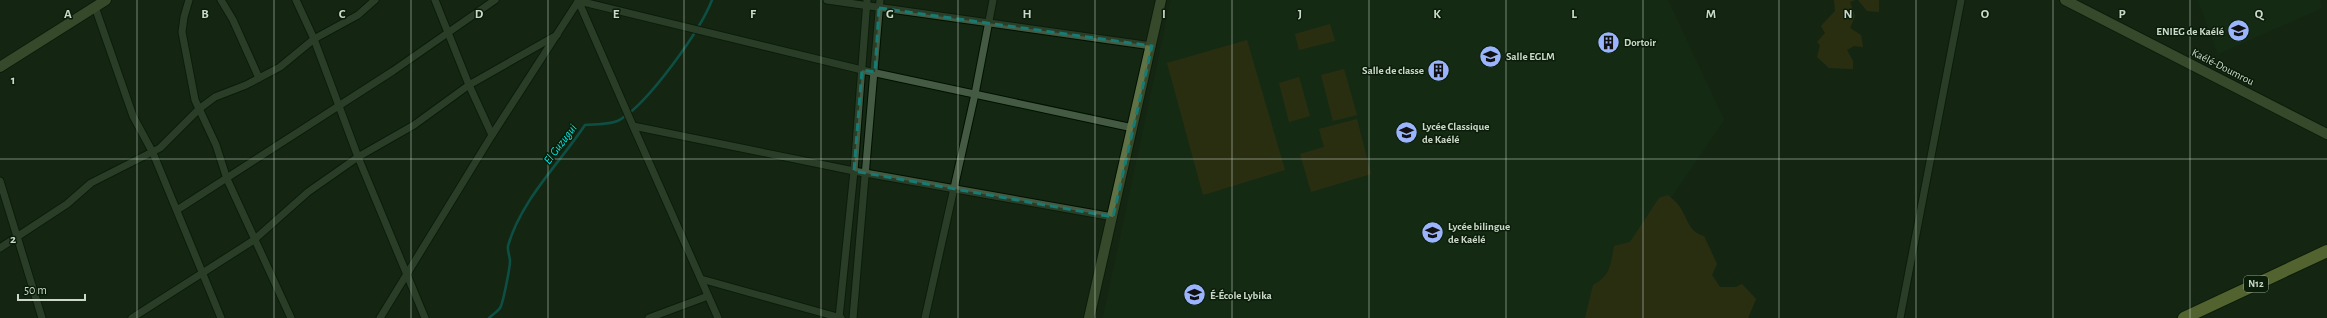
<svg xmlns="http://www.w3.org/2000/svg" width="2327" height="318" viewBox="0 0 2327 318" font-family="'Alegreya Sans',sans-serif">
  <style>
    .built { fill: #172f14 }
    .green { fill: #463910 }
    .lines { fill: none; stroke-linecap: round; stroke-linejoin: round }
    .stream { stroke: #068280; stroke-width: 2.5 }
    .street-casing { stroke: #011001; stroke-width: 9 }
    .secondary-casing { stroke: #011001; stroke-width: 12 }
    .highway-casing { stroke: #011001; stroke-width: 14 }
    .street { stroke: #445a42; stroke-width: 7 }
    .secondary { stroke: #5f7347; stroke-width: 10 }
    .highway { stroke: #9fae52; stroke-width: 12 }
    .marked { fill: none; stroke: #187b73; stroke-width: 3; stroke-dasharray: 8 5; stroke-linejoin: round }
    .grid { fill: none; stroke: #cbd8ca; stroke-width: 1; stroke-opacity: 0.55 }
    .labels { text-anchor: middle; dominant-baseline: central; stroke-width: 3; stroke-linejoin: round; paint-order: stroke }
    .shield { fill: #0a1d09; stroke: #91a090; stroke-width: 1 }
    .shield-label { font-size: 10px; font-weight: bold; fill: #cbd8ca }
    .poi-label { font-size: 11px; font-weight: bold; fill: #cbd8ca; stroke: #0a1d09; text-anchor: start }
    .street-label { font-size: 11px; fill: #cbd8ca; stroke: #0a1d09 }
    .water-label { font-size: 12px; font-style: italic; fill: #01ece8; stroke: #0a1d09 }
    .grid-label { font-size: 13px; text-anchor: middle; font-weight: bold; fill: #cbd8ca; stroke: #0a1d09; stroke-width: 3; stroke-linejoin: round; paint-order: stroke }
  </style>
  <rect width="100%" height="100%" fill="#142712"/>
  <g class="built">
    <path d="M1171 0H1668L1724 120 1589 318H1103Z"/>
    <path d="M2198 0H2320L2322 8 2218 54Z"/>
  </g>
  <g class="green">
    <path d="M1834 0H1855L1850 2 1855 16 1850 28 1861 35 1863 47 1854 46 1847 50 1853 61V69L1829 68 1817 57 1820 45 1817 42 1825 33 1821 26 1835 11Z"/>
    <path d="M1858 0H1879V12L1867 11Z"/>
    <path d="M1330 24 1335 41 1299 50 1295 34Z"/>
    <path d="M1247 40 1285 170 1203 195 1167 63Z"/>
    <path d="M1344 69 1357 115 1333 121 1321 75Z"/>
    <path d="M1299 77 1310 116 1289 122 1279 83Z"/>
    <path d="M1357 119 1371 174 1311 192 1300 154 1324 147 1319 129Z"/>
    <path d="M1668 195C1672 198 1676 202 1679 206 1688 218 1688 232 1704 236L1717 264 1712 275 1720 287H1736L1742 284 1756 299 1748 318H1585L1593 285C1611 276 1611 263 1614 246L1630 242 1659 198Z"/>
  </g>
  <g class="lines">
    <path class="stream" d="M489 318C492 315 497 312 500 308 503 304 510 267 510 261 510 256 507 251 508 246 521 200 559 164 585 125 595 124 613 125 621 119 649 102 700 31 712 0"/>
    <defs>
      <g id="street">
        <path d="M189 0 184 17 182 32 195 100 216 145 227 179 291 318"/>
        <path d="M221 0 233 20 259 78"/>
        <path d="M296 0 314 39 358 157 425 318"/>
        <path d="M435 0 469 85 492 135"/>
        <path d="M578 0 633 126 854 171 1113 217"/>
        <path d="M827 0 1152 46"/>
        <path d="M579 1 862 70 1133 128"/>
        <path d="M95 7 133 116 153 153 221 318"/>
        <path d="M633 126 718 318"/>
        <path d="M0 181 42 318"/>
        <path d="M177 210 393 71 495 0"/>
        <path d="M0 248 67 204 91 183 160 148 199 109 215 97 246 85 280 67 314 39 358 15 375 0"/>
        <path d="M701 279 841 318"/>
        <path d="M132 318 254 240 308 192 358 157 414 125 469 85 557 35"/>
        <path d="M380 318 492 135 579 0"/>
        <path d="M649 318 708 296"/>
        <path d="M839 318 854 171 867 0"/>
        <path d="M853 318 880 0"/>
        <path d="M925 318 975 94 993 0"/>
        <path d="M1900 318 1961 0"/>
      </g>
      <g id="secondary">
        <path d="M2065 0 2327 134"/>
        <path d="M0 67 106 0"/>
        <path d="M1089 318 1161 0"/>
      </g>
      <path id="highway" d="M2184 318 2327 251"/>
    </defs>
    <use href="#street" class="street-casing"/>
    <use href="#secondary" class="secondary-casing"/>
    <use href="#highway" class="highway-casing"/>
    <use href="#street" class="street"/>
    <use href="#secondary" class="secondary"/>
    <use href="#highway" class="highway"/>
  </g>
  <path d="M0 0H2327V318H0ZM879 8 1152 46 1113 217 854 171 862 70 875 72Z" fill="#142712" fill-opacity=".55" fill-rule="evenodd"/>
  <path class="marked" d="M879 8 1152 46 1113 217 854 171 862 70 875 72Z"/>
  <path class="grid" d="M137 0V318M274 0V318M411 0V318M548 0V318M684 0V318M821 0V318M958 0V318M1095 0V318M1232 0V318M1369 0V318M1506 0V318M1643 0V318M1779 0V318M1916 0V318M2053 0V318M2190 0V318M0 159H2327"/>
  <defs>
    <symbol id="school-disc" viewBox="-11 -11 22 22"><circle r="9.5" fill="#9ab5fd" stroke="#0a1d09"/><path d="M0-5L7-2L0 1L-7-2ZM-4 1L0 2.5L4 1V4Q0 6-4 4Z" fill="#111"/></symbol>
    <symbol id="building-disc" viewBox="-11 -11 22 22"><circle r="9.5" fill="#9ab5fd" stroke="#0a1d09"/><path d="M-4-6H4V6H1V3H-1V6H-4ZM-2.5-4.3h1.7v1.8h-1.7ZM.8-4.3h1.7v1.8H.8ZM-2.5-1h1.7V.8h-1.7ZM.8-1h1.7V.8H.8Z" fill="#111"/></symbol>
    <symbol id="university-disc" viewBox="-11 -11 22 22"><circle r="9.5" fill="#9ab5fd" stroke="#0a1d09"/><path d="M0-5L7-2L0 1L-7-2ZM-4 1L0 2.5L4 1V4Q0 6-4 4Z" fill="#111"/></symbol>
  </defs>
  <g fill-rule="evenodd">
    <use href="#school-disc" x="2226" y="18" width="25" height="25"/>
    <use href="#building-disc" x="1596" y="30" width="25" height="25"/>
    <use href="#school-disc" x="1478" y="44" width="25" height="25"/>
    <use href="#building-disc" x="1426" y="58" width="25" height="25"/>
    <use href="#university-disc" x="1394" y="120" width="25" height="25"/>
    <use href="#university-disc" x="1420" y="220" width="25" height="25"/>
    <use href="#school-disc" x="1182" y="282" width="25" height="25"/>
  </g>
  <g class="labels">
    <rect class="shield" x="2244" y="276" width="24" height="16" rx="3"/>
    <g class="shield-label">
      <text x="2256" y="284">N12</text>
    </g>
    <g class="poi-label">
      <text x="2224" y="31" text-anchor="end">ENIEG de Kaélé</text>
      <text x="1624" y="42">Dortoir</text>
      <text x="1506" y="56">Salle EGLM</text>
      <text x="1424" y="70" text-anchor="end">Salle de classe</text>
      <text x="1422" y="126">Lycée Classique<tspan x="1422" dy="13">de Kaélé</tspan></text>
      <text x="1448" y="226">Lycée bilingue<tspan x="1448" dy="13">de Kaélé</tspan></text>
      <text x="1210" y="295">É-École Lybika</text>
    </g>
    <g class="street-label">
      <text transform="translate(2223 67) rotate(27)">Kaélé-Doumrou</text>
    </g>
    <g class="water-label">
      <text transform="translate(560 144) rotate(-53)">El Guzugui</text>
    </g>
  </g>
  <g class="grid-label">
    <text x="68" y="18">A</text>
    <text x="205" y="18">B</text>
    <text x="342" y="18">C</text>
    <text x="479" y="18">D</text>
    <text x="616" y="18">E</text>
    <text x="753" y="18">F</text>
    <text x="890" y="18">G</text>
    <text x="1027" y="18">H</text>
    <text x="1164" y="18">I</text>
    <text x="1300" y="18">J</text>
    <text x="1437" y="18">K</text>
    <text x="1574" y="18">L</text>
    <text x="1711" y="18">M</text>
    <text x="1848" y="18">N</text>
    <text x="1985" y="18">O</text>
    <text x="2122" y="18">P</text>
    <text x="2259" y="18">Q</text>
    <text x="13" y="84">1</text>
    <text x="13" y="243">2</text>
  </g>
  <path d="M18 294v6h67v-6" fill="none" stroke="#cbd8ca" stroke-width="2"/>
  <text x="24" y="294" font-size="12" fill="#cbd8ca" stroke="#0a1d09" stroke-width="3" paint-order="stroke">50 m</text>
</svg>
